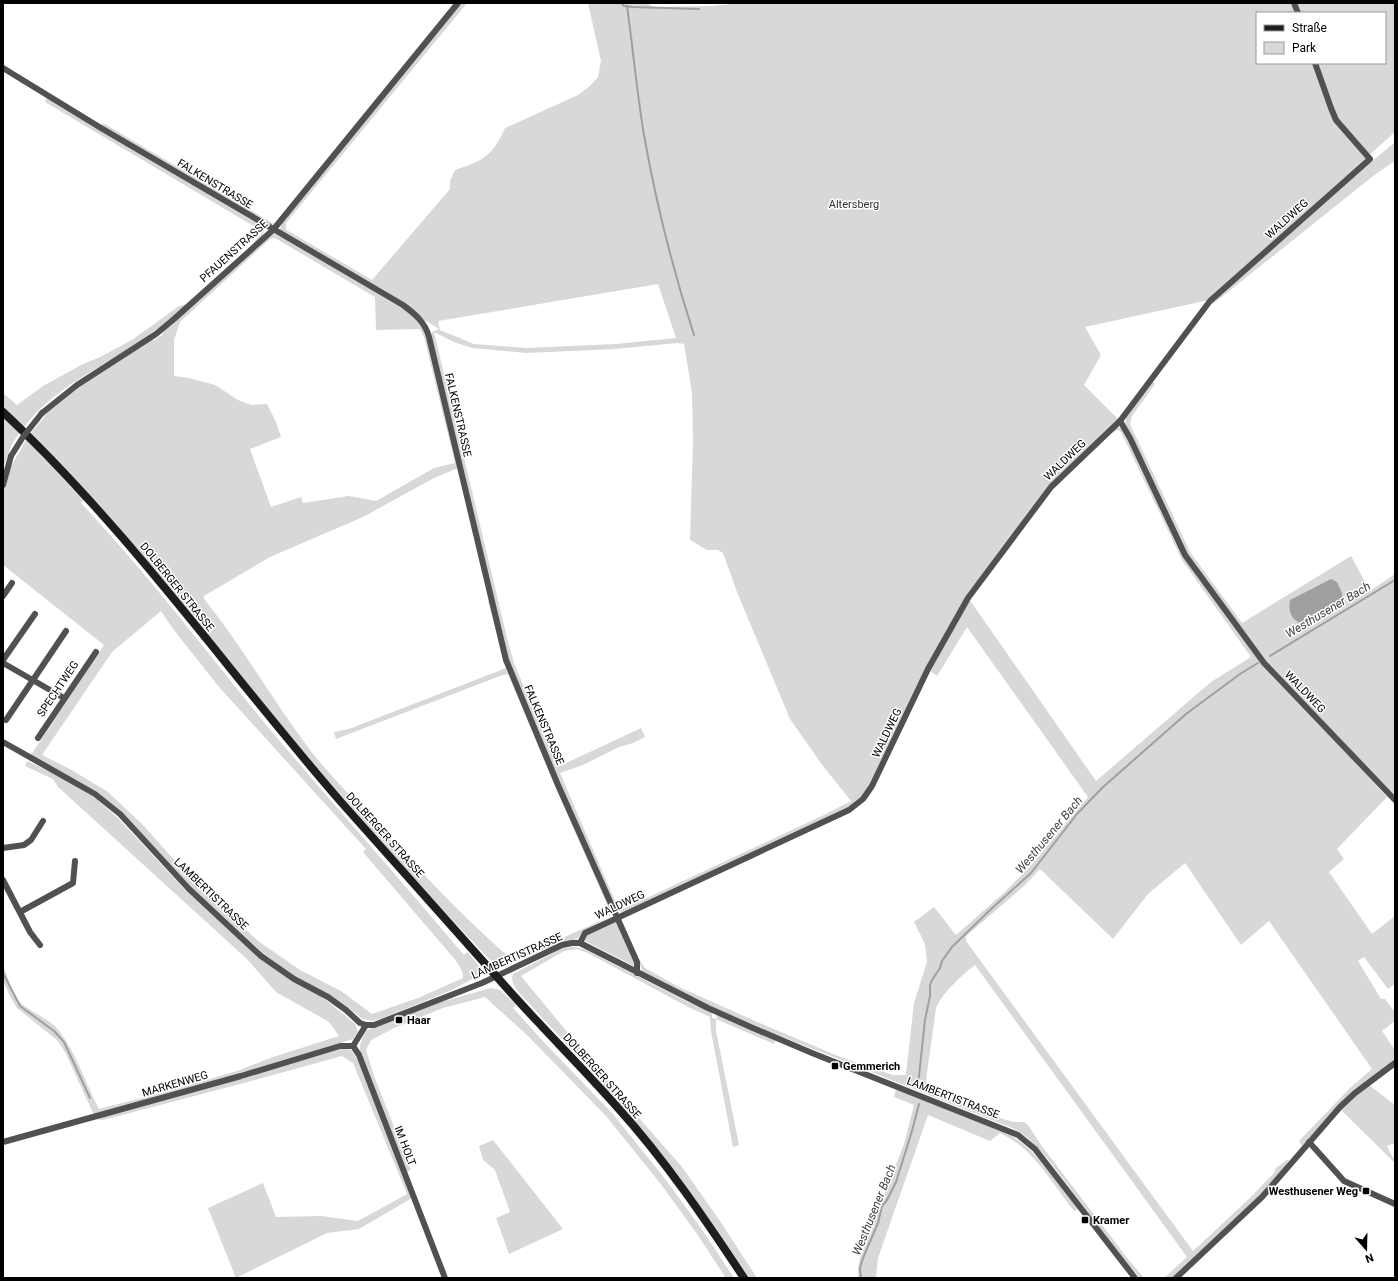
<svg xmlns="http://www.w3.org/2000/svg" width="1398" height="1281" viewBox="0 0 1398 1281" font-family="Roboto,sans-serif">
  <style>
    .green { fill: #d8d8d8; fill-rule: evenodd }
    .water { fill: #9f9f9f }
    .lines { fill: none; stroke-linecap: round; stroke-linejoin: round }
    .stream { stroke: #9f9f9f; stroke-width: 2 }
    .minor { stroke: #515151; stroke-width: 6 }
    .secondary { stroke: #1e1e1e; stroke-width: 8 }
    .minor-bridge { stroke: #515151; stroke-width: 6 }
    .poi-dot { fill: #000; stroke: #fff; stroke-width: 1.5 }
    .labels { text-anchor: middle; dominant-baseline: central; stroke-width: 3; stroke-linejoin: round; paint-order: stroke }
    .street-label { font-size: 11px; fill: #000; stroke: #fff }
    .park-label { font-size: 11px; fill: #2f2f2f; stroke: #fff }
    .poi-label { font-size: 11px; font-weight: bold; fill: #000; stroke: #fff; text-anchor: start }
    .water-label { font-size: 12px; font-style: italic; fill: #404040; stroke: #fff }
  </style>
  <rect width="100%" height="100%" fill="#fff"/>
  <g class="green">
    <path d="M460 3H467L286 223V230L290 232 372 280 450 189V181L455 170C482 161 493 156 505 128L578 95 590 86 598 77 601 61 588 3H646L654 7 712 6 741 3H1395V132L1366 158 1371 162 1395 142V161L1377 173 1213 304 1209 300 1085 327 1101 355 1084 385 1118 419 1050 486 969 599 1096 781 1211 682 1251 657 1182 560 1121 432 1118 430 1110 434 1117 427 1120 428 1124 430 1183 555 1255 655 1387 797 1337 849 1344 859 1329 872 1372 934 1395 916V984L1388 989 1364 957 1358 961 1381 999H1385L1395 1012V1021L1382 1031 1395 1050V1061L1352 1091 1302 1146 1299 1141 1351 1087 1372 1069 1269 921 1241 945 1185 863 1148 894 1113 939 1040 869 1024 886 966 936V941L1193 1251 1251 1197 1274 1173 1276 1168 1288 1159 1289 1160 1282 1171 1260 1195 1172 1278H1164L1187 1257 975 965C961 976 943 992 936 1008L926 1080 928 1088 934 1093 1003 1119 1014 1122H1024L1028 1125 1041 1145 1128 1259 1144 1278H1140L1125 1261 1047 1158C1036 1146 1027 1135 1012 1128L768 1031 708 1005 642 971 639 959 645 968 679 987 755 1021 838 1056 893 1075H905L906 1073 914 1003 927 962 925 944 914 922 934 907 956 935 1006 891 1034 862 1088 797 967 627 937 676 930 671 870 785 862 797 847 808 623 912 616 910 560 785 508 658 431 334 432 332 439 329 280 230 282 222ZM1257 13H1385V63H1257ZM658 284 676 338 616 344 527 348 474 344 440 330 438 321ZM434 332 454 342 472 348 526 353 614 349 678 343 684 344 692 393 693 440 690 540 707 550H718L723 553 737 592 790 719 823 766 851 801 826 814 621 910H619L560 773 583 765 619 747 633 743 645 737 641 728 560 766 552 754 514 663 508 642Z"/>
    <path d="M47 97 261 225 264 230 263 236 245 252 262 233 260 230 45 102Z"/>
    <path d="M103 123 274 224 270 225 102 126Z"/>
    <path d="M274 234 279 236 402 307 419 322 427 335 458 468 434 478 363 517 270 557 204 596V599C243 647 273 701 310 750 330 776 354 799 375 822 418 869 462 916 510 958L558 940 609 917V909L557 791 508 674 500 676 336 739 334 732 349 729 506 668 488 601H490L507 667 506 669 508 674 510 675 611 910V914L609 917 584 931 577 939 561 943 531 955 503 964 497 965 492 962C404 870 321 774 241 676 173 593 107 508 31 433L45 416 44 414 69 393 151 340H154L162 335 164 330 271 235ZM275 238 375 297 376 330 420 329 424 337 455 463 434 468 376 501 349 496 303 503 301 497 271 507 250 449 281 437 276 422 267 404 251 405 238 400 215 385 189 378 174 376V340L180 322 270 239Z"/>
    <path d="M187 304C169 320 151 334 131 347 94 371 51 391 24 427L3 407V393L17 405 43 386 83 364 100 357 132 340 179 306Z"/>
    <path d="M1152 381 1155 384 1132 416 1130 424 1190 552 1242 623 1351 556 1370 591 1395 574V798L1267 664 1187 554 1125 424 1126 417Z"/>
    <path d="M3 417 19 433 11 446 3 469Z"/>
    <path d="M26 440 84 500 81 503C147 573 206 651 267 726 332 803 399 878 464 955L467 952 482 969V972L480 975 452 990 383 1018 372 1021 361 1018 348 1007 329 994 295 976 263 953 191 887 122 812 96 791 31 755 104 645 3 565V494L10 468ZM161 611 173 629 219 687 366 849 363 852 457 962 462 971 463 978 418 998 372 1014 341 991 300 970 258 941 183 870 144 826 108 792 70 769 42 755 112 652Z"/>
    <path d="M27 761 57 775 94 797 117 817 186 891 238 938 293 982 325 999 355 1024 358 1031 353 1039 241 1074 94 1115 66 1054 58 1041 17 1008 11 998 3 981V966C8 977 12 993 20 1002 32 1014 50 1018 60 1032 77 1055 86 1084 99 1109L177 1089 240 1070 270 1058 339 1036 329 1022 276 992 247 959 58 787 53 779 25 766Z"/>
    <path d="M616 921 635 962 634 966 585 941 586 935Z"/>
    <path d="M574 947 584 949 688 1002 712 1012V1018L716 1019 718 1015 775 1040 774 1044 716 1019V1031L739 1145 733 1147 711 1031 710 1017 688 1007 588 953 577 949 564 951 521 976 625 1102 682 1167 720 1221 757 1278H749C725 1243 702 1207 677 1174 627 1108 570 1049 516 989 513 983 511 980 513 974L563 948Z"/>
    <path d="M491 988 500 990 516 1005 513 1008 541 1039 612 1113 666 1180 703 1231 734 1278H726L697 1234 660 1183 606 1116 526 1034 485 997 443 1008 394 1028 371 1040 366 1050 374 1076 411 1170 406 1172 360 1053C359 1044 362 1038 367 1030L441 1002Z"/>
    <path d="M341 1048 351 1050 356 1057 367 1079 412 1198 359 1229 327 1233 236 1278 208 1208 263 1183 276 1217 321 1216 358 1221 407 1194 353 1063 342 1056 244 1083 103 1120 94 1119Z"/>
    <path d="M1369 1085 1395 1105V1143L1387 1146 1392 1156 1395 1159V1163L1341 1110 1356 1095Z"/>
    <path d="M896 1089 1010 1135C1039 1152 1057 1182 1078 1209L1074 1211C1059 1192 1038 1158 1018 1144 1013 1140 1006 1136 1000 1133L990 1141 928 1115 878 1258 876 1278H856L858 1276V1268L860 1258 904 1144 914 1105 894 1097Z"/>
    <path d="M493 1140 563 1229 509 1254 496 1218 510 1212 495 1170 483 1160 479 1146Z"/>
  </g>
  <path class="water" d="M1331 579 1337 582 1342 593 1343 600C1336 608 1331 604 1324 610 1320 613 1318 618 1313 620 1297 629 1287 616 1290 600Z"/>
  <g class="lines">
    <g class="stream">
      <path d="M621 3 624 6 633 7 699 9"/>
      <path d="M627 6C633 49 637 93 644 135 656 203 673 270 694 335"/>
      <path d="M1270 656 1395 580"/>
      <path d="M3 973 20 1006 54 1031 64 1042 90 1098"/>
      <path d="M918 1085 925 1020 930 996V985L932 980 940 968 942 961 952 947 990 910 1031 873 1077 814 1102 788 1186 714 1240 674 1258 663"/>
      <path d="M861 1278 860 1268 863 1258 878 1223 882 1206 887 1200 896 1182 912 1131 919 1104"/>
    </g>
    <g class="minor">
      <path d="M1294 3 1298 13"/>
      <path d="M3 68 101 128 403 305C415 314 425 322 429 337L506 660 558 785 637 962V973"/>
      <path d="M42 413 77 385 156 334 174 319 273 230 458 3"/>
      <path d="M1120 421 1130 438 1185 555 1264 663 1395 800"/>
      <path d="M3 485 11 456"/>
      <path d="M3 596 12 583"/>
      <path d="M3 660 35 614"/>
      <path d="M3 663 64 698"/>
      <path d="M6 720 66 631"/>
      <path d="M38 738 96 652"/>
      <path d="M3 742 95 794 120 814 189 889 261 956 294 979 328 997 346 1010 360 1023 366 1025H374L482 983 562 945 572 943H580L708 1008 753 1028 812 1053 1018 1135 1035 1149 1135 1278"/>
      <path d="M3 848 24 845 31 840 43 821"/>
      <path d="M3 880 30 932 40 945"/>
      <path d="M20 912 73 883 75 861"/>
      <path d="M580 943 585 933 849 810 863 799 872 786 928 669 968 598 1051 487 1120 421 1210 301 1370 159 1336 120 1331 108 1315 63"/>
      <path d="M353 1046 359 1055 445 1278"/>
      <path d="M353 1046 366 1025"/>
      <path d="M3 1142 241 1076 340 1046H353"/>
      <path d="M1309 1142 1344 1181 1395 1204"/>
      <path d="M1176 1278 1262 1197 1340 1107 1355 1093 1395 1063"/>
    </g>
    <path class="secondary" d="M3 412C129 530 228 672 341 802 395 863 450 924 505 986 541 1027 581 1066 618 1108 665 1160 705 1219 744 1278"/>
    <path class="minor-bridge" d="M11 456 23 437 42 413"/>
  </g>
  <g class="poi-dot">
    <rect x="395" y="1016" width="8" height="8" rx="2"/>
    <rect x="831" y="1062" width="8" height="8" rx="2"/>
    <rect x="1362" y="1187" width="8" height="8" rx="2"/>
    <rect x="1081" y="1216" width="8" height="8" rx="2"/>
  </g>
  <g class="labels">
    <g class="street-label">
      <text transform="translate(215 184) rotate(31)">FALKENSTRASSE</text>
      <text transform="translate(1287 219) rotate(-42)">WALDWEG</text>
      <text transform="translate(234 251) rotate(-42)">PFAUENSTRASSE</text>
      <text transform="translate(458 415) rotate(77)">FALKENSTRASSE</text>
      <text transform="translate(1065 460) rotate(-44)">WALDWEG</text>
      <text transform="translate(177 587) rotate(51)">DOLBERGER STRASSE</text>
      <text transform="translate(58 689) rotate(-56)">SPECHTWEG</text>
      <text transform="translate(1305 692) rotate(46)">WALDWEG</text>
      <text transform="translate(544 725) rotate(67)">FALKENSTRASSE</text>
      <text transform="translate(887 733) rotate(-64)">WALDWEG</text>
      <text transform="translate(385 835) rotate(48)">DOLBERGER STRASSE</text>
      <text transform="translate(211 894) rotate(44)">LAMBERTISTRASSE</text>
      <text transform="translate(620 905) rotate(-25)">WALDWEG</text>
      <text transform="translate(517 956) rotate(-24)">LAMBERTISTRASSE</text>
      <text transform="translate(602 1076) rotate(48)">DOLBERGER STRASSE</text>
      <text transform="translate(175 1084) rotate(-16)">MARKENWEG</text>
      <text transform="translate(953 1098) rotate(21)">LAMBERTISTRASSE</text>
      <text transform="translate(405 1146) rotate(69)">IM HOLT</text>
    </g>
    <g class="park-label">
      <text x="854" y="204">Altersberg</text>
    </g>
    <g class="poi-label">
      <text x="407" y="1020">Haar</text>
      <text x="843" y="1066">Gemmerich</text>
      <text x="1358" y="1191" text-anchor="end">Westhusener Weg</text>
      <text x="1093" y="1220">Kramer</text>
    </g>
    <g class="water-label">
      <text transform="translate(1328 610) rotate(-31)">Westhusener Bach</text>
      <text transform="translate(1049 835) rotate(-50)">Westhusener Bach</text>
      <text transform="translate(874 1210) rotate(-68)">Westhusener Bach</text>
    </g>
  </g>
  <rect width="1398" height="1281" fill="none" stroke="#000000" stroke-width="8"/>
  <rect x="1256" y="12" width="130" height="52" fill="#ffffff" stroke="#999999"/>
  <rect x="1264" y="25" width="20" height="6" fill="#1e1e1e" stroke="#999999"/>
  <text x="1292" y="32" font-size="12" fill="#000000">Straße</text>
  <rect x="1264" y="42" width="20" height="12" fill="#d8d8d8" stroke="#999999"/>
  <text x="1292" y="52" font-size="12" fill="#000000">Park</text>
  <g transform="translate(1366 1249) rotate(160)" stroke="#ffffff" stroke-width="3" paint-order="stroke">
  <path d="M0-3L7 15L0 10L-7 15Z" fill="#000000"/>
  <text y="-6" font-size="11" font-weight="bold" text-anchor="middle" fill="#000000">N</text>
  </g>
</svg>
